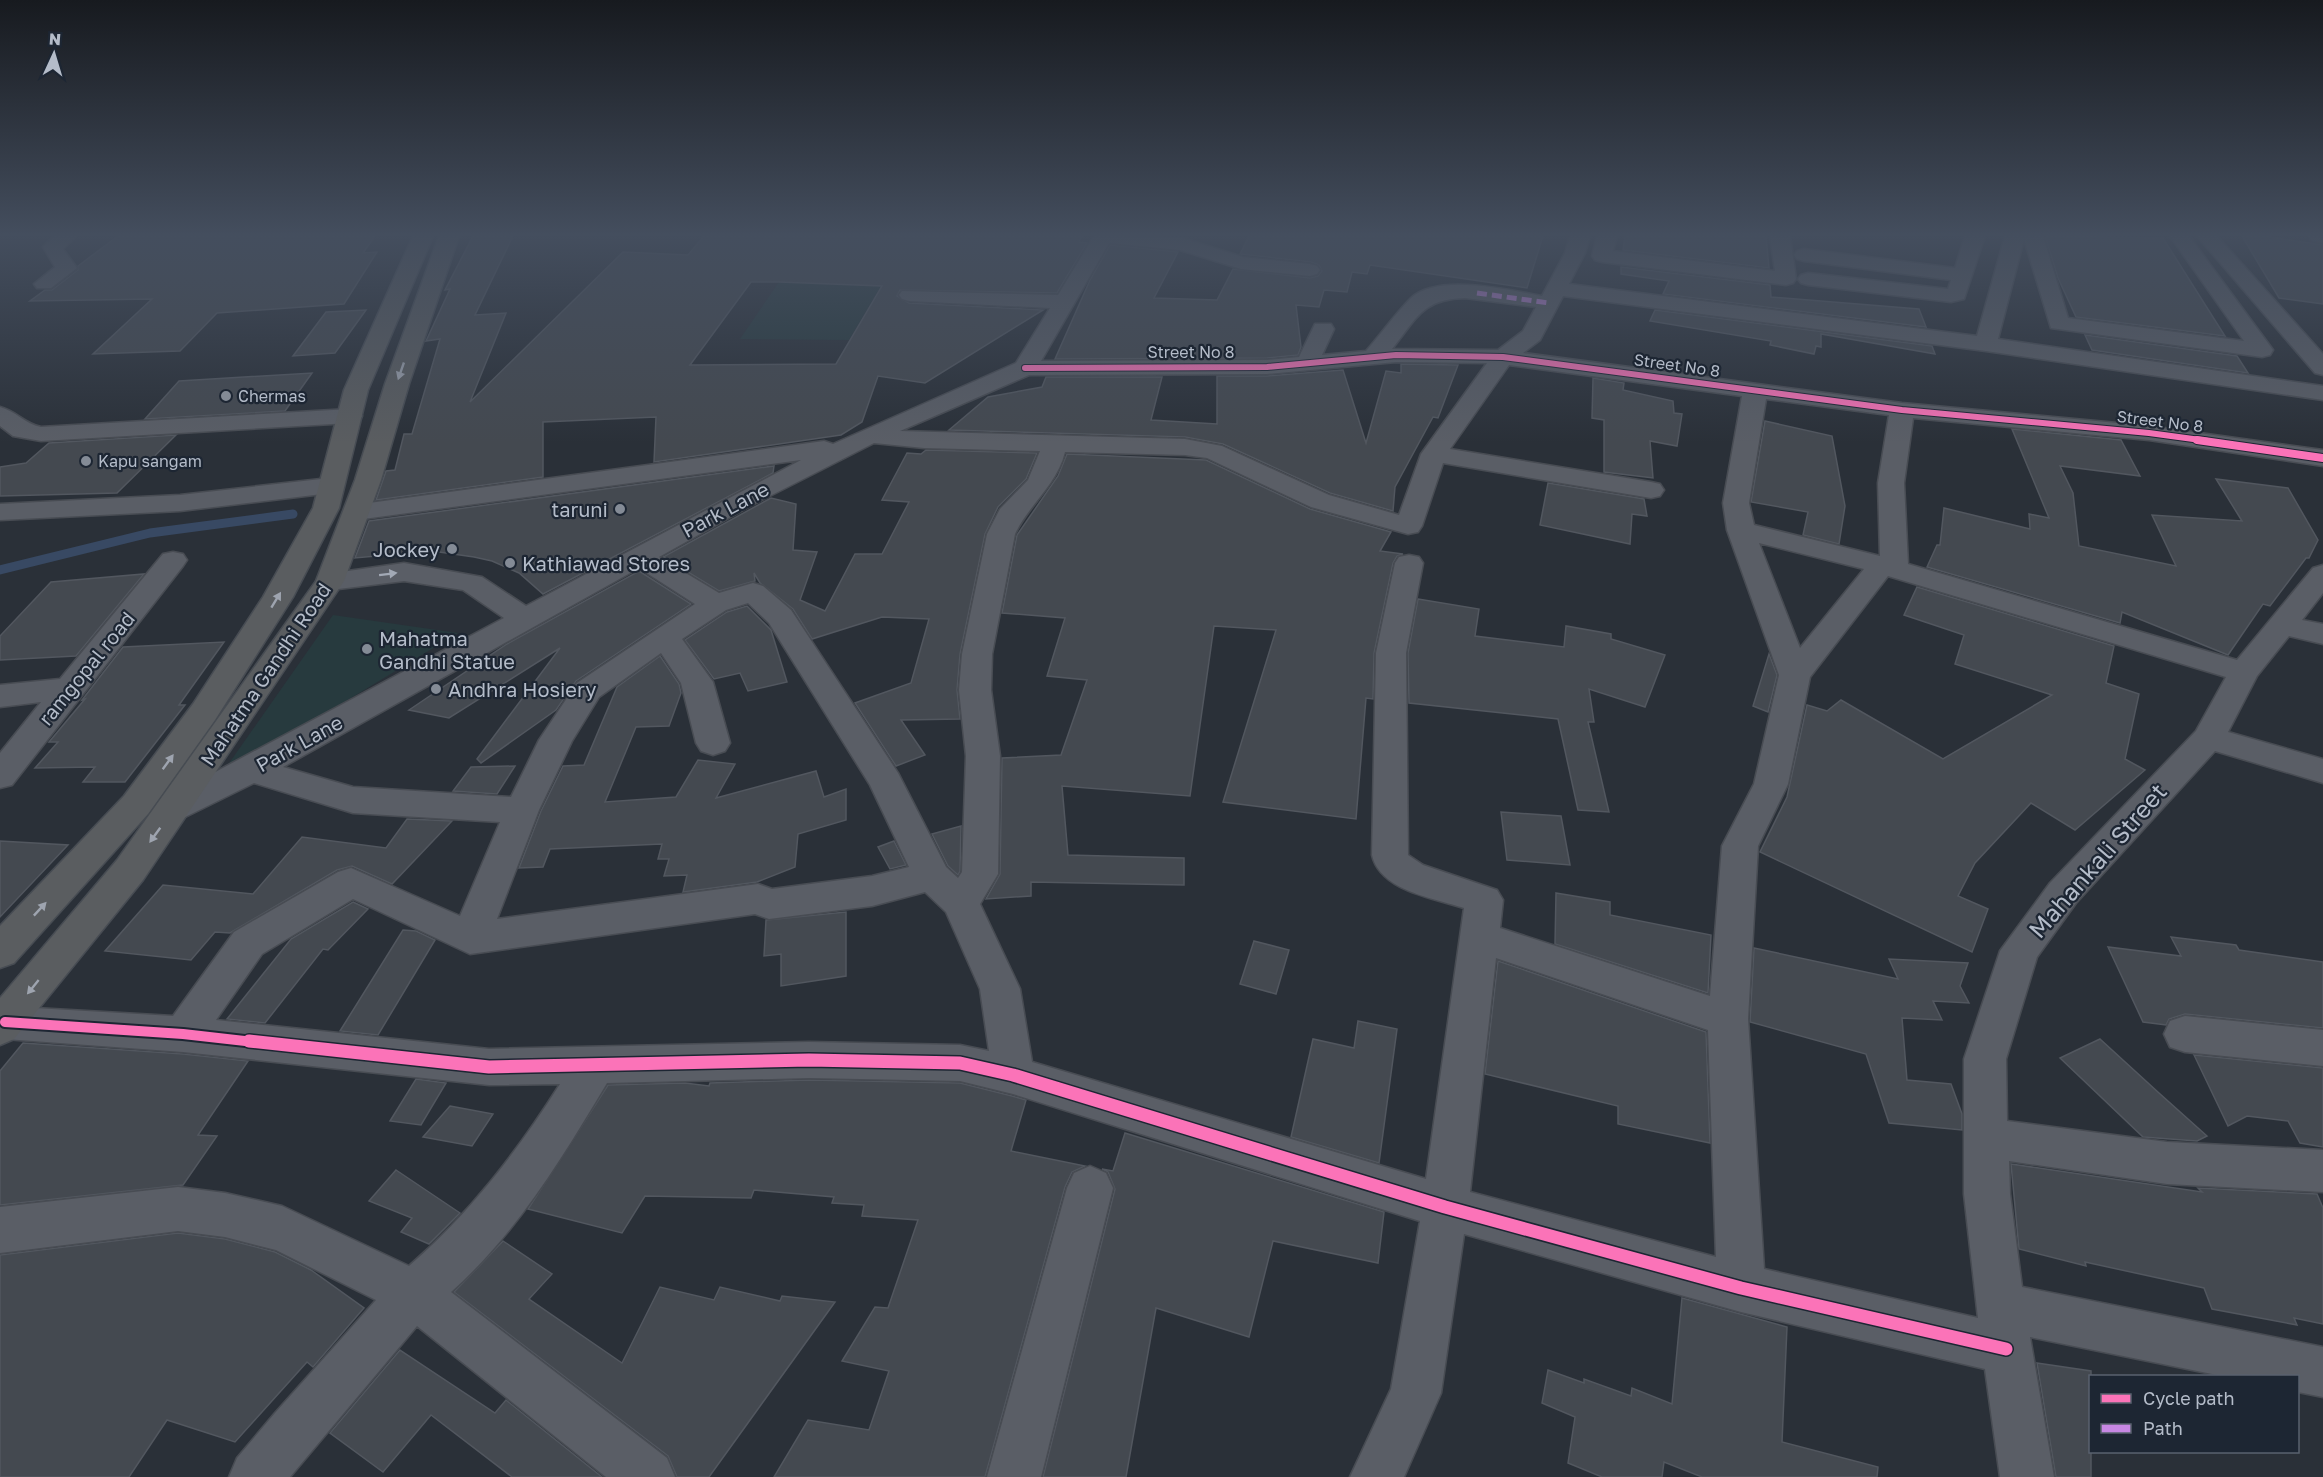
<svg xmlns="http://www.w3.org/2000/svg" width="2323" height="1477" viewBox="0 0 2323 1477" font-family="'Golos Text',sans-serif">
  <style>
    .green { fill: #273a3e }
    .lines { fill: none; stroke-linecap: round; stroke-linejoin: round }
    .stream { stroke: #384963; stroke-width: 9 }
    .building { fill: #444950; stroke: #52575f; stroke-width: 1.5; fill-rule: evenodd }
    .minor-casing { stroke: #484c53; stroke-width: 3 }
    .major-casing { stroke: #484c55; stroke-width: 3 }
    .highway-casing { stroke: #474c53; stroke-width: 3 }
    .minor { fill: #5a5e66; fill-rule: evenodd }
    .major { fill: #5c6168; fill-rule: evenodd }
    .highway { fill: #5a5d60; fill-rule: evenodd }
    .quiet { stroke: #c787e3; stroke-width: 5; stroke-dasharray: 10 5; stroke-linecap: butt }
    .cycleway-far3-casing { stroke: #1d2633; stroke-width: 8 }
    .cycleway-far2-casing { stroke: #1d2633; stroke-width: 10 }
    .cycleway-far1-casing { stroke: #1d2633; stroke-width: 14 }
    .cycleway-casing { stroke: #1d2633; stroke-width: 16 }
    .cycleway-far3 { stroke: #fb73b8; stroke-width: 6 }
    .cycleway-far2 { stroke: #fb73b8; stroke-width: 8 }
    .cycleway-far1 { stroke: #fb73b8; stroke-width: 10 }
    .cycleway { stroke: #fb73b8; stroke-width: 13 }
    .oneway { fill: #9ea4af }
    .oneway2 { fill: #a2a9b5 }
    .poi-dot { fill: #848b96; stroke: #1d2633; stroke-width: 2 }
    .labels { text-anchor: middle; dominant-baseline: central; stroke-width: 4.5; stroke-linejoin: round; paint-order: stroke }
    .far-street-label { font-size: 16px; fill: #b4bcc9; stroke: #1d2633 }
    .far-poi-label { font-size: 16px; fill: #b4bcc9; stroke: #1d2633; text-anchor: start }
    .poi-label { font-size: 20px; fill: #b4bcc9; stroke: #1d2633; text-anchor: start }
    .street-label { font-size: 20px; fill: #b4bcc9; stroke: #1d2633 }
    .near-street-label { font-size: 24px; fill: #b4bcc9; stroke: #1d2633 }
  </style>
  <rect width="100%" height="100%" fill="#2a3038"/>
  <g class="green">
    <path d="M779 282 881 286 849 340 740 339Z"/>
    <path d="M333 615 458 633 218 779Z"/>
  </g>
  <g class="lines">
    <path class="stream" d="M0 570 150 533 293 514"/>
  </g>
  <g class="building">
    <path d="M118 236H375L363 253 377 252 344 304 217 313 180 351 93 354 152 299 30 301 45 290H52L78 270V266Z"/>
    <path d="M473 236H513L475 315 506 313 470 402 623 252 688 255 704 236H1082L1079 242 1087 243 1057 293 900 290 897 296 909 303 1043 310 925 383 878 376 862 422 841 435 654 462 656 417 543 422V477L376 500 386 471 395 470 404 434H412L440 339 426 341 450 289 445 290ZM751 282H779L882 286 836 364 690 365Z"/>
    <path d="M1249 236H1543L1527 288 1370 265 1367 274 1352 272 1347 292 1324 290 1319 307 1296 305 1301 347 1298 355 1267 358 1055 359 1090 280 1110 245 1178 252 1154 298 1217 300 1233 269 1310 278 1318 276 1322 271 1319 265 1311 262 1240 254Z"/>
    <path d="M1625 236H1766L1769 268 1623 250Z"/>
    <path d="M2045 236 2163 238 2225 336 2076 317 2058 278Z"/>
    <path d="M2242 236H2263L2323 245V304L2279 298Z"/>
    <path d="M1621 267 1770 285 1771 297 1919 309 1926 327 1663 294 1669 281 1621 274Z"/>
    <path d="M366 310 335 353 293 356 326 312Z"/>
    <path d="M1655 310 1932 346 1935 354 1821 334V347L1816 346 1814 354 1770 345 1771 341 1650 321Z"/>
    <path d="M2085 335 2237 356 2248 373 2092 350Z"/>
    <path d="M1401 364 1458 365 1438 418 1433 417 1395 487 1393 511 1330 493 1223 444 1185 437 949 430 988 397 1042 387 1046 377H1162L1151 420 1217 424V376H1267L1343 370 1366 443 1386 371 1401 373Z"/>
    <path d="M312 373 285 411 145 419 179 381Z"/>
    <path d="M1593 378 1624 383 1623 390 1673 401 1674 413 1682 414 1677 446 1650 441 1653 478 1604 472V420L1592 418Z"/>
    <path d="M1765 421 1832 436 1845 506 1839 544 1803 535 1808 512 1751 502Z"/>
    <path d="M2012 429 2121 440 2140 476 2060 466 2073 493 2079 546 2176 566 2152 515 2242 521 2216 479 2288 488 2318 540 2309 558H2306L2270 606 2263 604 2228 655 2122 612 2120 623 1927 567 1937 545H1940L1944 508 2030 529 2029 514 2049 518Z"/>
    <path d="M176 435 117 493 0 496V467L26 463 49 443Z"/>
    <path d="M926 450 1037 453 1026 479 998 507 985 534 960 654 957 690 960 719 901 720 925 755 896 766 855 703 911 683 929 619 882 617 812 639 793 609 760 583 754 573 755 581 719 591 663 557 771 498 796 504 793 550 817 552 800 600 825 611 855 554H882L909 502 882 500 907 453 921 454Z"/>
    <path d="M1067 454 1206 460 1310 509 1391 532 1380 551 1403 554 1397 556 1393 563 1374 653 1373 699 1366 698 1356 819 1223 802 1276 630 1214 626 1190 796 1062 786 1068 855 1184 858V885L1031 882V896L986 899 1000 874 1002 758 1061 755 1087 680 1047 676 1065 618 1002 613 1017 535 1058 476Z"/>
    <path d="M774 466 773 473 543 594 519 573 492 561 474 557 432 551 355 558 369 521Z"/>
    <path d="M1548 483 1644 499 1647 516 1632 514 1630 544 1540 525Z"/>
    <path d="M639 571 691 604 576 681 556 710 481 763 477 759 560 648 449 718 409 710 507 644Z"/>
    <path d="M144 574 76 656 0 660V636L51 582Z"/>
    <path d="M1917 587 2114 646 2106 683 2139 694 2125 759 2145 770 2075 830 2031 803 1975 863 1958 896 1988 909 1972 952 1760 852 1787 797 1807 705 1827 711 1841 700 1943 759 2052 695 1955 664 1964 635 1904 615Z"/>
    <path d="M1418 599 1479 609 1475 636 1564 647 1566 626 1611 634V639L1665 655 1645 707 1589 689 1594 722H1588L1609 812 1578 810 1558 719 1409 703 1408 653Z"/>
    <path d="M747 606 771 630 787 682 748 691 740 673 714 679 685 640 727 612Z"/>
    <path d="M224 642 179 705H185L125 782H83L95 767 35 768 58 742H49L85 699 82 700 123 647Z"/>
    <path d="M1769 654 1777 675 1768 712 1753 706Z"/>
    <path d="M660 656 679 684 681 693 669 726 636 727 605 802 676 797 698 760 735 764 716 798 816 771 824 797 846 789V820L798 834 795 867 757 882 683 892 687 875 664 876 669 859H658L662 844 550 849 543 867 519 868 541 811 563 766 584 765 617 687Z"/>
    <path d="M515 766 497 794 453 791 471 767Z"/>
    <path d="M1501 812 1561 816 1570 865 1507 860Z"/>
    <path d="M407 819 452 821 392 884 352 866 337 870 230 933 215 932 191 960 105 951 163 885 253 894 302 837 386 848Z"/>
    <path d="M961 826 960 871 958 875 948 866 932 834Z"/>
    <path d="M0 841 68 845 0 917Z"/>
    <path d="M894 841 906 865 890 869 878 847Z"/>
    <path d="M1556 893 1610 902V915L1711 935 1708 993 1555 944Z"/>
    <path d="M353 902 368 909 328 950 323 949 265 1023 227 1019 291 939Z"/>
    <path d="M846 912V976L781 986V954L764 956 766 920Z"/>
    <path d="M403 930 416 931 435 940 378 1035 340 1031Z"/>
    <path d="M2171 937 2236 945 2239 950 2323 962V1028L2185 1014 2169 1019 2166 1025 2143 1022 2108 947 2181 956Z"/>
    <path d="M1254 941 1289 950 1276 994 1240 984Z"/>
    <path d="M1754 948 1898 979 1889 959 1968 963 1960 986 1969 1003 1933 1001 1942 1020 1902 1018 1907 1080 1951 1084 1962 1114V1130L1889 1123 1866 1054 1750 1022Z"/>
    <path d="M1498 961 1706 1032 1710 1143 1618 1124V1106L1485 1074Z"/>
    <path d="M1358 1021 1397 1029 1379 1163 1291 1137 1313 1039 1354 1048Z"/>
    <path d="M2100 1039 2159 1093 2207 1136 2197 1141 2143 1137 2060 1058Z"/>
    <path d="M23 1043 183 1054 248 1061 198 1135 217 1136 183 1185 0 1205V1071Z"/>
    <path d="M2194 1055 2323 1068V1147L2300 1143 2288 1121 2247 1116 2228 1126Z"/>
    <path d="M416 1079 446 1083 421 1125 390 1121Z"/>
    <path d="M809 1080 960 1083 1012 1096 1026 1100 1011 1151 1085 1166 1072 1172 1065 1187 985 1477H774L808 1420 869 1430 889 1371 842 1361 875 1307 888 1308 918 1220 862 1216 864 1205 832 1203 834 1197 754 1190 751 1198 645 1196 622 1233 528 1209 608 1085 685 1083 709 1086 710 1083Z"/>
    <path d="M450 1106 493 1114 472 1146 423 1137Z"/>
    <path d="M1125 1133 1384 1212 1378 1263 1273 1241 1249 1337 1156 1308 1126 1477H1043L1115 1189 1108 1172 1102 1169 1113 1171Z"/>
    <path d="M2011 1164 2202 1192 2198 1188 2317 1194 2323 1208V1324L2294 1318 2297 1325 2212 1309 2204 1288 2085 1262 2086 1266 2019 1249Z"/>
    <path d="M396 1170 460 1213 429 1244 401 1232 412 1218 369 1201Z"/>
    <path d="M178 1233 225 1239 275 1252 311 1270 364 1308 313 1367 307 1362 235 1442 167 1420 129 1477H0V1255Z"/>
    <path d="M503 1241 552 1274 529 1299 622 1363 660 1287 714 1300 720 1287 780 1301 782 1296 835 1302 709 1477H677L668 1456 454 1292Z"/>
    <path d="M1682 1298 1787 1327 1782 1442 1878 1467 1877 1477H1702L1664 1462 1662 1477H1602L1568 1463 1575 1417 1542 1403 1548 1370 1584 1383V1379L1631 1396 1632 1388 1672 1404Z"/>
    <path d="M400 1350 495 1413 506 1400 602 1477H512L431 1415 383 1472 330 1433Z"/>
    <path d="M2037 1363 2091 1371V1477H2056Z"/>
  </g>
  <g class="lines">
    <defs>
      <g id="minor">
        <path d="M54 236H76L63 249 77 268 51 288H37L34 284 55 267 43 247Z"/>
        <path d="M1094 236 1182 238 1243 257 1310 264 1317 266 1320 270 1317 274 1310 276 1241 269 1180 250 1109 243 1041 361 1267 360 1299 357 1315 324H1331L1334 329 1322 355 1366 351C1381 334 1395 314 1411 298 1438 273 1509 290 1542 296L1565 253 1570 236H1590L1585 253 1569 284 1977 336 2005 236H2043L2068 318 2244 341 2170 236H2189L2273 350 2270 355 2262 357 2051 328 2024 239 1998 339 2323 386V400L1986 351 1563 296 1540 340 1523 353 1902 403 2149 426 2323 450V466L2149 440 1913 418 1904 483 1908 564 2237 660 2313 568 2323 565V593L2302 620 2323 624V644L2289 636 2257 676 2228 732 2323 759V783L2215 751 2076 903 2037 957 2006 1059 2007 1121 2167 1142 2323 1150V1192L2167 1184 2009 1161 2010 1194 2022 1287 2323 1347V1397L2298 1392V1376H2222L2030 1337 2054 1477H2000L1985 1369 1741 1312 1464 1234 1441 1393 1404 1477H1350L1391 1389 1420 1221 1013 1094 960 1081 809 1078 607 1083C562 1158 517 1233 451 1292L667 1458 675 1477H606L417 1326 290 1477H229L237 1458 275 1413 376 1300 276 1250 225 1237 178 1231 0 1253V1207L178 1187 225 1193 282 1206 409 1266C470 1213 517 1152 560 1084L489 1085 183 1052 5 1039 0 1038V1006L173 1016 234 932 338 872 351 868 460 916 500 822 353 813 254 783 173 823 161 819 156 810 161 801 504 618 463 590 404 581 330 590 320 587 316 581 320 575 404 563 482 577 526 606 801 460 356 520 347 518 343 512 347 506 824 441 833 444 1016 363 1050 308 909 301 902 299 899 295 902 291 1058 295ZM1465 298 1536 307 1523 331 1498 350 1392 349C1417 318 1422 299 1465 298ZM1396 362 1487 363 1421 454 1399 515 1329 495 1222 446 1185 439 900 431 1029 375 1267 374ZM1509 365 1742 396 1723 503 1727 530 1779 675 1754 784 1722 846 1710 996 1500 928 1503 900 1497 890 1423 865 1408 855 1406 653 1423 563 1419 557 1409 555 1399 557 1395 563 1376 653 1372 855C1380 891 1434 898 1464 908L1426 1179 1032 1062 1020 989 980 904 998 874 1000 756 991 690 992 654 1015 534C1029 504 1057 485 1065 452L1185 455 1207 458 1311 507 1408 534 1418 532 1422 526 1443 463 1651 498 1660 496 1664 490 1660 484 1651 482 1450 449ZM1766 399 1889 415 1878 483 1880 556 1754 525 1749 503ZM874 443 924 448 1040 451 1028 480 1000 509 987 534 962 654 959 690 966 756 962 872 958 878 946 867 898 773 791 610 763 586 753 583 719 593 659 557 750 506ZM1759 543 1864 569 1800 648ZM639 568 695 604 577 683 539 740 511 797 353 787 283 767ZM1888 576 2226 677 2196 731 2050 883 2000 951 1964 1059V1194L1978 1318 1764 1269 1748 1019 1758 846 1788 784 1810 677ZM748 603 769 623 870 785 909 867 872 876 772 889 758 884 497 919 539 810 572 741 599 697 661 653 681 683 696 743 701 751 713 755 725 751 730 743 713 682 682 639 726 610ZM925 892 946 912 980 989 989 1051 960 1045 809 1042 489 1049 216 1020 262 954 353 899 470 954 755 914 769 919 872 906ZM1496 958 1708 1030 1716 1257 1470 1192Z"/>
        <path d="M1597 236H1617L1613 251 1775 271 1770 236H1790L1796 279 1793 283 1786 285 1602 262 1595 260 1592 256Z"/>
        <path d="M1965 236H1985L1964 299 1951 302 1808 285 1801 283 1798 279 1801 275 1808 273 1948 289 1951 280 1804 261 1797 259 1794 255 1797 251 1804 249 1955 268Z"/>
        <path d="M2197 236H2217L2323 354V375L2315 373Z"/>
        <path d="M0 407C16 411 25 424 41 427L350 409 359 411 362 416 359 421 350 423 41 441 13 436 0 426Z"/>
        <path d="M330 478 339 480 343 486 339 492 180 511 0 520V504L180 495Z"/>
        <path d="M173 552 183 554 187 560 183 566 12 785 0 788V753L41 702 0 707V685L60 679 163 554Z"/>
        <path d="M2185 1016 2323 1030V1066L2185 1052 2170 1047 2164 1034 2170 1021Z"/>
        <path d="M1090 1166 1106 1173 1113 1188 1041 1477H987L1067 1188 1074 1173Z"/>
      </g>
      <path id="major" d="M2309 236H2323V243L2311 240Z"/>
      <g id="highway">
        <path d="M413 236H433L368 390 339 508 293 597 215 720 148 814 14 963 0 968V926L124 796 193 704 263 597 313 508 344 390Z"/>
        <path d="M439 236H459L409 384 381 480 344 581 143 880 14 1039 0 1045V998L117 860 316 581 355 480 385 384Z"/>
      </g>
    </defs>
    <use href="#minor" class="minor-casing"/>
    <use href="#major" class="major-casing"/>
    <use href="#highway" class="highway-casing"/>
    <use href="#minor" class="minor"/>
    <use href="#major" class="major"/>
    <use href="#highway" class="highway"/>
    <path class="quiet" d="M1477 293 1549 303"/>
    <defs>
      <path id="cycleway-far3" d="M1025 368 1267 367 1396 355 1503 357 1902 410 2149 433 2208 441"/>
      <path id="cycleway-far2" d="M2197 440 2323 458"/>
      <path id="cycleway-far1" d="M5 1022 183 1034 263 1043"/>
      <path id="cycleway" d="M249 1041 489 1067 809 1060 960 1063 1013 1075 1445 1207 1741 1288 2006 1349"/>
    </defs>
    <use href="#cycleway-far3" class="cycleway-far3-casing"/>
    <use href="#cycleway-far2" class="cycleway-far2-casing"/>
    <use href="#cycleway-far1" class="cycleway-far1-casing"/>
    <use href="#cycleway" class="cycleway-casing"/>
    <use href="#cycleway-far3" class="cycleway-far3"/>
    <use href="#cycleway-far2" class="cycleway-far2"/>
    <use href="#cycleway-far1" class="cycleway-far1"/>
    <use href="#cycleway" class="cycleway"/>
  </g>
  <defs><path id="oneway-solid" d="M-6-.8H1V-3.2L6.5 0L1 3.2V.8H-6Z" transform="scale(1.5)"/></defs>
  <g class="oneway">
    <use href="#oneway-solid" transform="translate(401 371) rotate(109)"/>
    <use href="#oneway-solid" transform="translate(276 600) rotate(-59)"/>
    <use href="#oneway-solid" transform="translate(168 762) rotate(-54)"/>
    <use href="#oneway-solid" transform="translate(155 835) rotate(126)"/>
    <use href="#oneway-solid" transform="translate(40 909) rotate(-47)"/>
    <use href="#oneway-solid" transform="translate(33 987) rotate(129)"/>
  </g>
  <use class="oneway2" href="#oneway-solid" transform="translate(388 574) rotate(-7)"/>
  <linearGradient id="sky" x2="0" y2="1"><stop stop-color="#171a1f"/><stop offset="0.53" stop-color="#444e5e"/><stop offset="1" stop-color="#444e5e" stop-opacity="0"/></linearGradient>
  <rect width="2323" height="443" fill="url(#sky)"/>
  <g class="poi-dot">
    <circle cx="226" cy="396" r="6"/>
    <circle cx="86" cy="461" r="6"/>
    <circle cx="620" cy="509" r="6"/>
    <circle cx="452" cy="549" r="6"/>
    <circle cx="510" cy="563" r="6"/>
    <circle cx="367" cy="649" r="6"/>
    <circle cx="436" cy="689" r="6"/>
  </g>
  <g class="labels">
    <g class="far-street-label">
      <text x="1191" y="352">Street No 8</text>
      <text transform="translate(1677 365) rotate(8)">Street No 8</text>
      <text transform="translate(2160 421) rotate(7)">Street No 8</text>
    </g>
    <g class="far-poi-label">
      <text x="238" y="396">Chermas</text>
      <text x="98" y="461">Kapu sangam</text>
    </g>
    <g class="poi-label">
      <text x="608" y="509" text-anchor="end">taruni</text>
      <text x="440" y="549" text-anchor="end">Jockey</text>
      <text x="522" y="563">Kathiawad Stores</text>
      <text x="379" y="638">Mahatma<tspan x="379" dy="23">Gandhi Statue</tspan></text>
      <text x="448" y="689">Andhra Hosiery</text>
    </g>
    <g class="street-label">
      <text transform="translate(725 509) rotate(-28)">Park Lane</text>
      <text transform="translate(86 668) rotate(-51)">ramgopal road</text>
      <text transform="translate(265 674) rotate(-56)">Mahatma Gandhi Road</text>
      <text transform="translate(299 743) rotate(-29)">Park Lane</text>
    </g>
    <g class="near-street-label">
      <text transform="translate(2097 860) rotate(-49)">Mahankali Street</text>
    </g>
  </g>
  <rect x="2089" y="1375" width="210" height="78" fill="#1d2633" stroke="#59626f" stroke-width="1.5"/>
  <rect x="2101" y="1394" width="30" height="9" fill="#fb73b8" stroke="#59626f" stroke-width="1.5"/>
  <text x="2143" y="1405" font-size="18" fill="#b4bcc9">Cycle path</text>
  <rect x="2101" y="1424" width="30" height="9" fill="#c787e3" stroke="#59626f" stroke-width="1.5"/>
  <text x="2143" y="1435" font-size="18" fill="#b4bcc9">Path</text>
  <g transform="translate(54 54) rotate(4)" stroke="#1d2633" stroke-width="4.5" paint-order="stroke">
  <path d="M0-4.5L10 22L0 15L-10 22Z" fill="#b4bcc9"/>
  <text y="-9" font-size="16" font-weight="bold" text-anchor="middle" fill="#b4bcc9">N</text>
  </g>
</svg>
